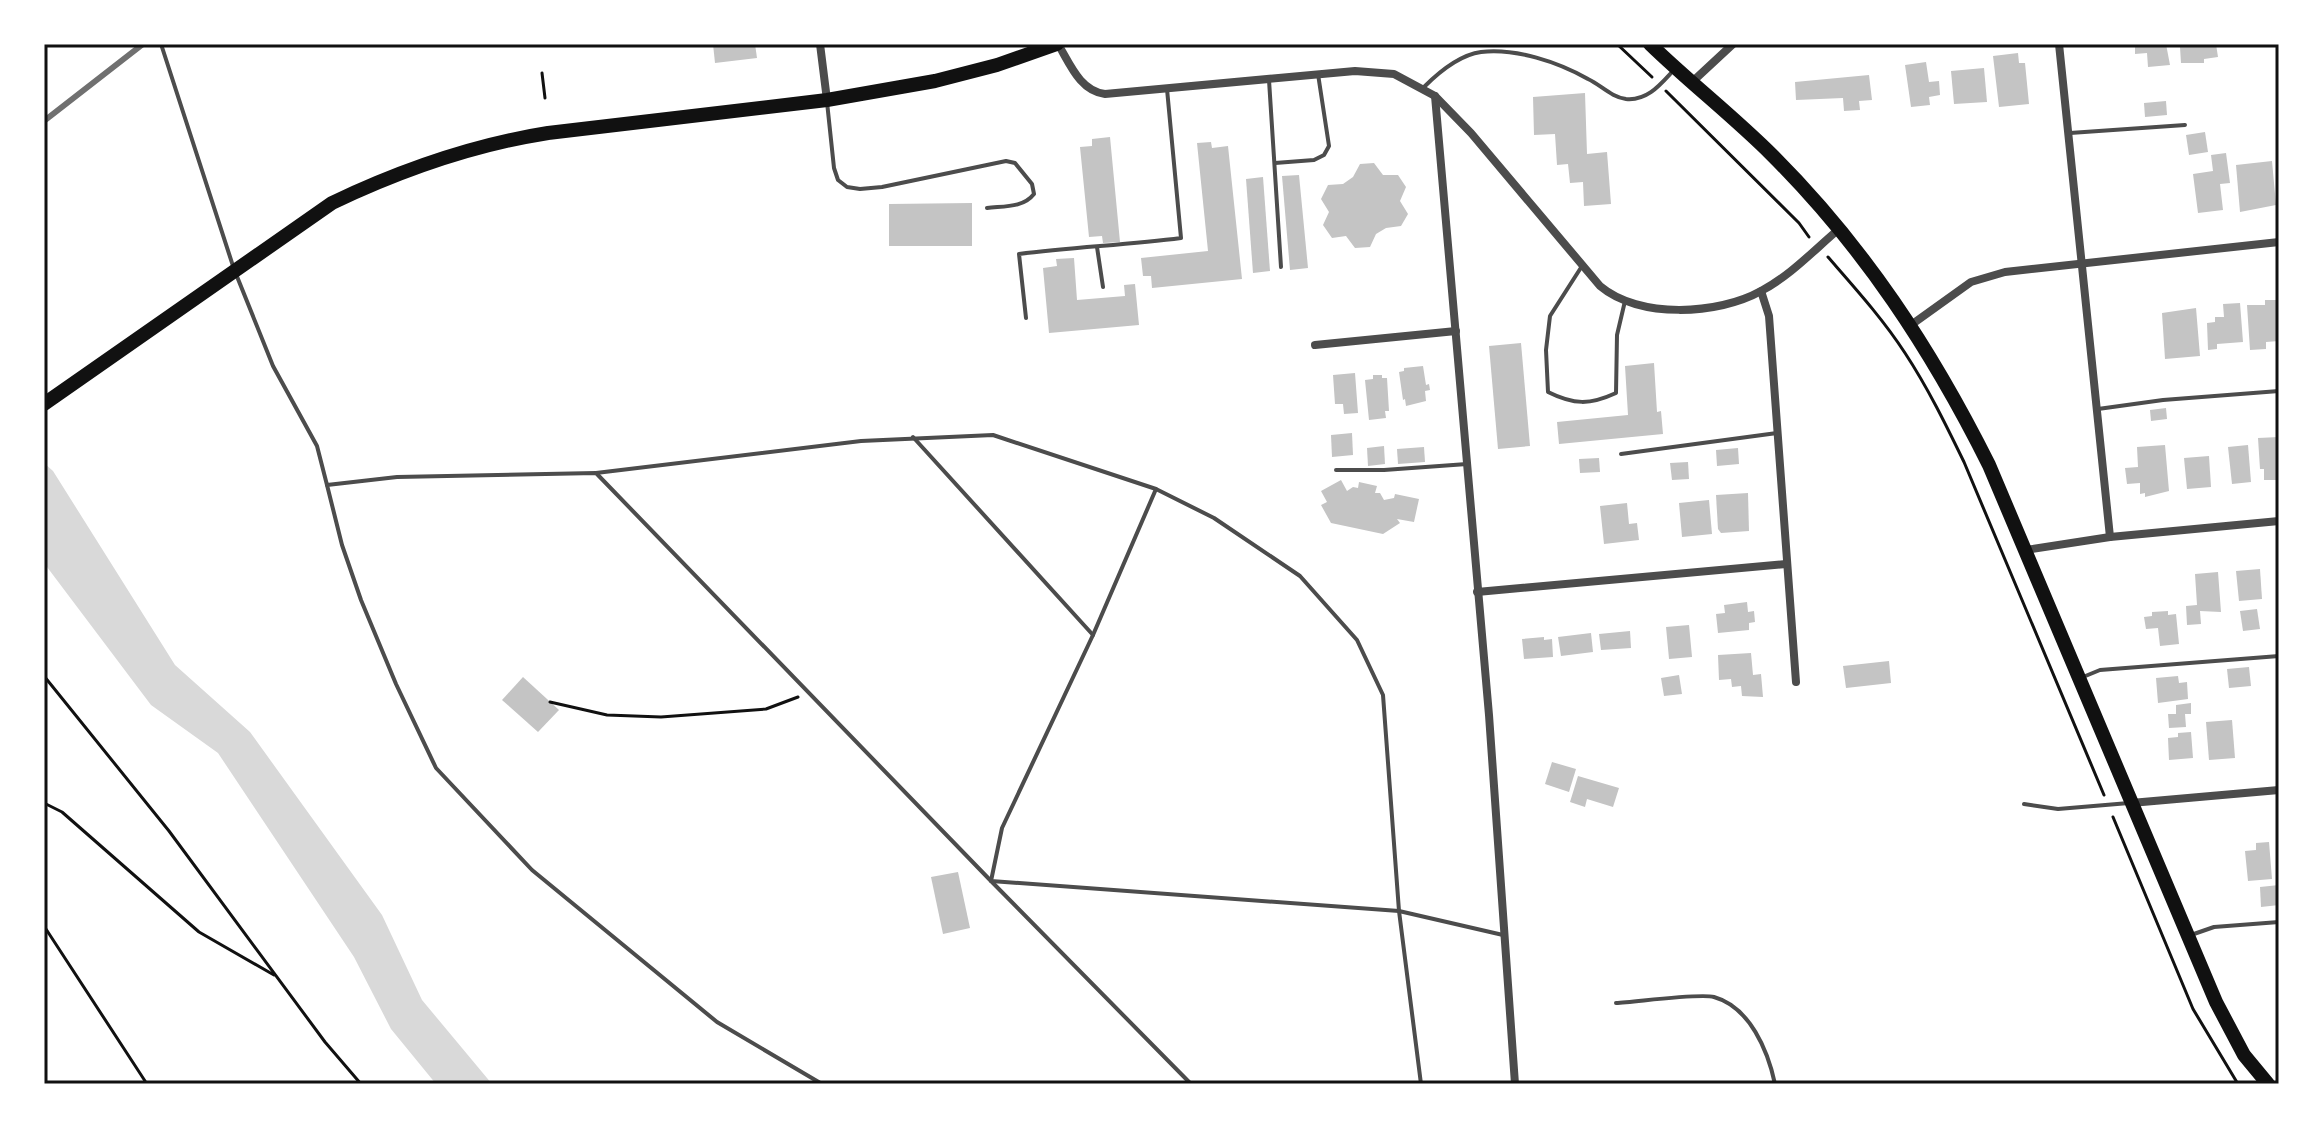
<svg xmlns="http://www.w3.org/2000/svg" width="2323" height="1128" viewBox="0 0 2323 1128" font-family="'Playfair Display',serif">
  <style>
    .water { fill: #d9d9d9 }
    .building { fill: #c4c4c4 }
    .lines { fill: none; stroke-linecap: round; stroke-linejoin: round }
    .path { stroke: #111; stroke-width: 3 }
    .service { stroke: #4c4c4c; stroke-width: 4 }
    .minor { stroke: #4c4c4c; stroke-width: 8 }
    .primary { stroke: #111; stroke-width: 14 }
    .rail { stroke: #707070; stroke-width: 6 }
    .neatline { fill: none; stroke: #111; stroke-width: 3 }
  </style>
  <rect width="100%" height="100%" fill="#fff"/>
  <path class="water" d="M44 463 53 471 175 665 250 732 382 915 422 1000 492 1084H436L391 1029 354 957 218 753 151 705 44 563Z"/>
  <g class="building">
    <path d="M713 44H755L757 58 715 63Z"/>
    <path d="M2135 44H2166L2170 65 2148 67 2147 53 2135 54Z"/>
    <path d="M2195 44H2216L2218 57 2204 59V63H2181L2180 47Z"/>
    <path d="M2018 53 2019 63H2025L2029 104 1999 107 1993 56Z"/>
    <path d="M1926 62 1929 82 1939 81 1940 95 1929 97 1930 105 1911 107 1905 65Z"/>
    <path d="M1984 68 1987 102 1954 104 1951 71Z"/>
    <path d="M1869 75 1872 100 1859 101 1860 110 1844 111 1843 98 1796 100 1795 82Z"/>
    <path d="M1585 93 1587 154 1607 152 1611 204 1584 206 1583 182 1570 183 1568 164 1557 165 1555 134 1534 135 1533 97Z"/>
    <path d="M2166 101 2167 115 2145 117 2144 103Z"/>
    <path d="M2205 132 2208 152 2189 155 2186 135Z"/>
    <path d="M1110 137 1120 242 1103 243 1102 236 1089 237 1080 147 1092 146V139Z"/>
    <path d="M1211 142 1212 148 1228 146 1242 279 1152 288 1151 276H1143L1141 258 1208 251 1197 143Z"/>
    <path d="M2226 153 2230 183 2220 184 2223 210 2198 213 2193 174 2213 171 2211 155Z"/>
    <path d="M2272 161 2276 205 2240 212 2236 165Z"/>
    <path d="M1374 163 1383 175H1398L1406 187 1400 201 1408 214 1401 226 1386 228 1376 234 1370 247 1355 248 1346 236 1332 238 1323 225 1329 212 1321 199 1328 185 1343 184 1353 177 1360 164Z"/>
    <path d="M1299 175 1308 268 1290 270 1282 176Z"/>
    <path d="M1263 177 1270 271 1253 273 1246 179Z"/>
    <path d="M972 203V246H889V204Z"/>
    <path d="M1074 258 1077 300 1125 296 1124 285 1135 284 1139 325 1049 333 1043 268 1057 266 1056 259Z"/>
    <path d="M2265 300H2279V341L2266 342V349L2250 350 2247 305H2265Z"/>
    <path d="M2240 303 2243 342 2217 344V349L2208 350 2207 323 2215 322V317H2224L2223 304Z"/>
    <path d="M2196 308 2200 356 2165 359 2162 313Z"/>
    <path d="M1521 343 1530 446 1498 449 1489 346Z"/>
    <path d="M1654 363 1657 412 1661 411 1663 434 1559 444 1557 422 1628 415 1625 366Z"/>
    <path d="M1423 366 1426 385 1429 384 1430 390 1425 391 1426 401 1406 406 1405 399 1403 400 1399 372 1404 371V368Z"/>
    <path d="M1355 373 1358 413 1344 414 1343 404H1335L1333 375Z"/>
    <path d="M1373 375H1382V378H1387L1389 411H1385L1386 418 1369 420 1365 380 1373 379Z"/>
    <path d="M2166 408 2167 419 2151 421 2150 410Z"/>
    <path d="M1352 433 1353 455 1332 457 1331 435Z"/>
    <path d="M2279 437V480H2264V469H2260L2258 438Z"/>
    <path d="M2165 445 2169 491 2145 497V493L2140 494V483L2127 484 2125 468 2138 467 2137 447Z"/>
    <path d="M2248 445 2251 482 2232 484 2228 447Z"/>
    <path d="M1384 446 1385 464 1368 466 1367 448Z"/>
    <path d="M1424 447 1425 462 1398 464 1397 449Z"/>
    <path d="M1738 448 1739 464 1717 466 1716 450Z"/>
    <path d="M2209 456 2211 487 2187 489 2184 458Z"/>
    <path d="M1599 458 1600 472 1580 473 1579 459Z"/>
    <path d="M1688 462 1689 479 1672 480 1670 463Z"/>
    <path d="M1341 480 1347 491 1353 487 1358 488 1359 482 1377 486 1375 493H1380L1384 500 1394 498 1395 494 1419 499 1414 522 1397 519 1400 523 1383 534 1331 523 1321 505 1327 502 1321 491Z"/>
    <path d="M1748 493 1749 531 1721 533 1718 529 1716 495Z"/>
    <path d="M1709 500 1712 534 1682 537 1679 503Z"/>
    <path d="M1627 503 1629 524 1637 523 1639 540 1604 544 1600 506Z"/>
    <path d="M2260 569 2262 599 2239 601 2236 571Z"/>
    <path d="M2218 572 2221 612 2200 611 2201 624 2187 625 2186 606 2197 605 2195 574Z"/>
    <path d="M1747 602 1748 612 1754 611 1755 622 1749 623V630L1718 633 1716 614 1725 613 1724 605Z"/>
    <path d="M2257 609 2260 629 2243 631 2240 611Z"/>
    <path d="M2168 611V615L2176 614 2179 644 2160 646 2158 628 2146 629 2144 617 2152 616V612Z"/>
    <path d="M1689 625 1692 657 1669 659 1666 627Z"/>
    <path d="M1630 631 1631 648 1601 650 1599 634Z"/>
    <path d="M1591 633 1593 652 1561 656 1558 637Z"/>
    <path d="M1544 637V640L1552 639 1553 657 1524 659 1522 639Z"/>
    <path d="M1751 653 1753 675 1761 674 1763 697 1742 696 1741 686 1732 687 1731 679 1719 680 1718 655Z"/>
    <path d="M1889 661 1891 683 1846 688 1843 666Z"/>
    <path d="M2249 667 2251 686 2229 688 2227 669Z"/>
    <path d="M1679 675 1682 694 1664 696 1661 678Z"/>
    <path d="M2178 676 2179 683 2187 682 2188 699 2158 703 2156 678Z"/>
    <path d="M523 677 559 710 538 732 502 700Z"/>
    <path d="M2191 703V714H2185L2186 727 2169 728 2168 714H2176V705Z"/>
    <path d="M2232 720 2235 758 2209 760 2206 722Z"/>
    <path d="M2191 732 2193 758 2169 760 2168 738 2178 737V733Z"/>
    <path d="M1552 762 1576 769 1569 792 1545 784Z"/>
    <path d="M1578 776 1619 788 1613 807 1587 799 1585 807 1570 802Z"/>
    <path d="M2269 842 2272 879 2248 881 2245 851 2256 850V843Z"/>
    <path d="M958 872 970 928 943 934 931 877Z"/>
    <path d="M2279 885V905L2261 907 2260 887Z"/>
  </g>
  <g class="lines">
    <g class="path">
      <path d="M1617 44 1652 77"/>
      <path d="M542 73 545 98"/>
      <path d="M1666 91 1799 223 1809 237"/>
      <path d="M1828 257C1855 288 1883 319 1905 353 1928 388 1946 425 1964 462L2104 795"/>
      <path d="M44 676 169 831 325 1042 361 1084"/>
      <path d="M550 702 607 715 661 717 766 709 798 697"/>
      <path d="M44 803 62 812 199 932 274 975"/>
      <path d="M2113 817 2193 1009 2238 1084"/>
      <path d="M44 926 147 1084"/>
    </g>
    <g class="service">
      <path d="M161 44 233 266"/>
      <path d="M1269 80 1281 267"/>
      <path d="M1424 87C1439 72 1459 55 1481 52 1516 48 1558 62 1588 79 1601 85 1611 97 1626 99 1647 101 1660 85 1672 72"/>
      <path d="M827 102 834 168 838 180 847 187 860 189 882 187 1006 161 1015 163 1032 184 1034 194C1023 208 1004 206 987 208"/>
      <path d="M2070 133 2185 125"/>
      <path d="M1275 163 1314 160 1324 155 1329 146 1318 74"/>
      <path d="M1097 247 1103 287"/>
      <path d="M1582 266 1550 316 1546 350 1548 392C1574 405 1590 405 1616 393L1617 335 1625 301"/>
      <path d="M236 274 273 366 317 446 327 485 397 477 596 473 991 881 1399 911 1503 935"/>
      <path d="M1026 318 1019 254C1073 247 1127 245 1181 238L1167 89"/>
      <path d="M2098 409 2163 400 2279 391"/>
      <path d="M913 437 1093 635"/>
      <path d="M1621 454 1777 433"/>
      <path d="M1336 470H1384L1467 464"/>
      <path d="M596 473 861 441 993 435 1156 489 1214 518 1300 576 1357 640 1383 695 1399 911 1421 1084"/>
      <path d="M327 485 342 545 361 600 396 684 436 768 532 870 717 1022 822 1084"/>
      <path d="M1156 489 1093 635 1002 828 991 881 1191 1084"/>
      <path d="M2083 677 2100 670 2279 656"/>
      <path d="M2024 804 2058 809 2129 803"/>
      <path d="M2191 935 2214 927 2279 922"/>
      <path d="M1616 1003C1636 1002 1699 993 1714 997 1750 1007 1768 1051 1775 1084"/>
    </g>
    <g class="minor">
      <path d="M820 44 827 100"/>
      <path d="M1058 44C1070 64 1080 91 1105 94L1355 71 1394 74 1435 96 1471 133 1600 286C1639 319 1718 315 1761 291 1790 276 1814 250 1839 229"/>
      <path d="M2059 44 2110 537"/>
      <path d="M1691 83 1733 44"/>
      <path d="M1435 96 1489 715 1515 1084"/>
      <path d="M1761 291 1769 316 1796 682"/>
      <path d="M1911 325 1971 282 2005 272 2279 242"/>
      <path d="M1315 345 1456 331"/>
      <path d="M2026 550 2110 537 2279 521"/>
      <path d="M1477 592 1786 564"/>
      <path d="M2131 803 2279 790"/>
    </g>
    <g class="primary">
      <path d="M1650 44C1689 82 1733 116 1772 155 1864 247 1931 349 1989 465L2216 1002 2244 1055 2268 1084"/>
      <path d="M44 404 332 203C401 170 472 145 548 133L827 100 935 81 997 65 1057 44"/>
    </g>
    <path class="rail" d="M44 121 143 44"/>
  </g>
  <rect width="2323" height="1128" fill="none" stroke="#ffffff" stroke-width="92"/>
  <rect x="46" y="46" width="2231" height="1036" class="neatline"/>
</svg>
